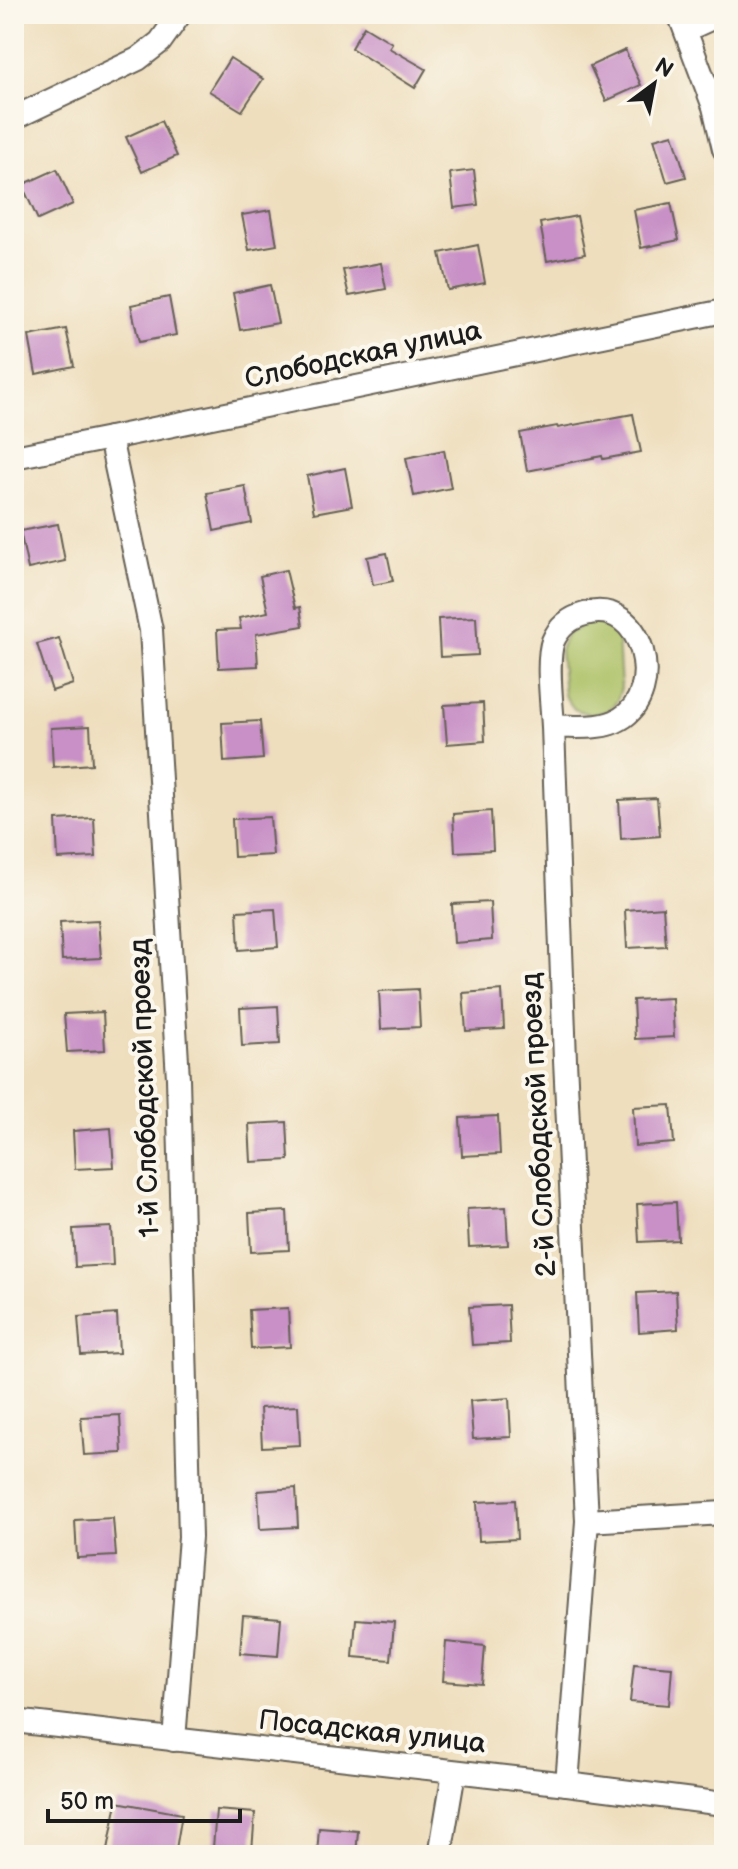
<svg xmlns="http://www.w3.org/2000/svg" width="738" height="1869" viewBox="0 0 738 1869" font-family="'Balsamiq Sans',sans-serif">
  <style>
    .green { fill: #abc064; stroke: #646e40; stroke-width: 2 }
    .building { fill: #c890c6 }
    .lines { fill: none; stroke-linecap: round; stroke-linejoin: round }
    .street-casing { stroke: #666054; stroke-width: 26 }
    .street { stroke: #fff; stroke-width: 22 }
    .labels { text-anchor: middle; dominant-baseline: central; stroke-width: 8; stroke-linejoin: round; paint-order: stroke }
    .street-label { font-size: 28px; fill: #1c1c1c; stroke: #fbf7ec }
  </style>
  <rect width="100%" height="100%" fill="#fbf7ec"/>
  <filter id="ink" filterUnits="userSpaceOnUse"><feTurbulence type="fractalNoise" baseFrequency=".0125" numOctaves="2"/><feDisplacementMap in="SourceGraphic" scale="16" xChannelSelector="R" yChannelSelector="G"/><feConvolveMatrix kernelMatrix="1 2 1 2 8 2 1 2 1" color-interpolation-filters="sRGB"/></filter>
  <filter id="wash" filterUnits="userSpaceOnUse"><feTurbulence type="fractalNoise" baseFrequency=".006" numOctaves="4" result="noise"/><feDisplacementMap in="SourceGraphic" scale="32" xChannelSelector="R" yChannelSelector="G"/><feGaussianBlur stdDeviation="1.8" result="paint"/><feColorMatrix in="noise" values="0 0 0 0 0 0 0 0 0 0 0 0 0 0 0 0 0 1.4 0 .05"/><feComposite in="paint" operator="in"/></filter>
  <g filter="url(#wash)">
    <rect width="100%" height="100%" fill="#eedebd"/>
    <path class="green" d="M591 620 606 626 618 637 621 688 617 701 607 711 591 715 574 709 564 695 560 650 566 635Z"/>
    <g id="blocks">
      <g class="building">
        <path d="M364 26 392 43 389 48 426 69 415 88 351 48Z"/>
        <path d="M625 50 641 85 606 101 590 66Z"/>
        <path d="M230 58 263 79 242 111 209 91Z"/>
        <path d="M161 121 177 156 142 172 126 137Z"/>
        <path d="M673 134 686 177 667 182 654 139Z"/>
        <path d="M57 169 73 204 38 220 22 185Z"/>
        <path d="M474 170 478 205 454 208 450 173Z"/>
        <path d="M671 203 679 240 641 248 634 210Z"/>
        <path d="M271 210 277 245 249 250 242 215Z"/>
        <path d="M577 216 585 254 547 261 540 223Z"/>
        <path d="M478 245 485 283 448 290 440 253Z"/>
        <path d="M381 263 386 289 349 296 343 270Z"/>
        <path d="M270 285 278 323 240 330 233 293Z"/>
        <path d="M169 297 176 335 139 342 131 305Z"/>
        <path d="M66 329 74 366 36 374 29 336Z"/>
        <path d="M633 414 641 452 603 459 602 456 527 471 520 433 557 426 558 428Z"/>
        <path d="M444 450 451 488 414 496 406 458Z"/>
        <path d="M345 468 352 506 314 513 307 476Z"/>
        <path d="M245 486 252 523 214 531 207 493Z"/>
        <path d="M58 524 65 561 28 569 20 531Z"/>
        <path d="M387 553 393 581 373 585 367 557Z"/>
        <path d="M286 570 295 608 300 607 303 626 256 634 258 666 219 668 217 630 241 629 239 618 268 612 260 576Z"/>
        <path d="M476 617 478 655 440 657 438 619Z"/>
        <path d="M59 638 73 684 52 691 37 644Z"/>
        <path d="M483 703 485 741 447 744 444 705Z"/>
        <path d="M260 721 263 759 224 762 222 723Z"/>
        <path d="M90 726 92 764 53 767 51 728Z"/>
        <path d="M657 798 660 836 621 839 619 800Z"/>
        <path d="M491 811 493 850 455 852 453 814Z"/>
        <path d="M270 817 273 855 234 857 232 819Z"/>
        <path d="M94 818 96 857 58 859 56 820Z"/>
        <path d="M490 902 492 940 454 943 452 904Z"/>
        <path d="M663 907 666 946 627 948 625 910Z"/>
        <path d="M275 909 278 947 239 950 237 911Z"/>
        <path d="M98 920 101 958 62 960 60 922Z"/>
        <path d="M418 989 420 1027 381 1029 379 991Z"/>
        <path d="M502 990 504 1029 466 1031 463 993Z"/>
        <path d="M672 998 674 1037 635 1039 633 1000Z"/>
        <path d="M278 1006 280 1044 242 1046 240 1008Z"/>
        <path d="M103 1012 105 1050 67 1052 64 1014Z"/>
        <path d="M671 1105 674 1143 635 1146 633 1107Z"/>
        <path d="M498 1116 500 1154 462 1156 460 1118Z"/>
        <path d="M287 1122 289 1160 251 1162 249 1124Z"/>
        <path d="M111 1128 114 1167 75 1169 73 1131Z"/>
        <path d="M676 1202 678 1240 639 1242 637 1204Z"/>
        <path d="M506 1207 508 1245 469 1247 467 1209Z"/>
        <path d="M287 1211 289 1250 251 1252 249 1213Z"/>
        <path d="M111 1227 113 1265 75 1267 73 1229Z"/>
        <path d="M676 1291 678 1329 639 1332 637 1293Z"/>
        <path d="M508 1305 510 1343 472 1345 469 1307Z"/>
        <path d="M288 1308 290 1347 251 1349 249 1310Z"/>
        <path d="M117 1314 119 1353 81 1355 78 1317Z"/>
        <path d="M509 1398 511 1437 473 1439 470 1401Z"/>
        <path d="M298 1406 300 1445 262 1447 260 1408Z"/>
        <path d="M120 1415 122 1453 84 1455 81 1417Z"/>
        <path d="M296 1488 298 1527 260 1529 258 1491Z"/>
        <path d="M515 1500 517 1539 479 1541 477 1502Z"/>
        <path d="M113 1518 116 1556 77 1558 75 1520Z"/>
        <path d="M243 1615 281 1618 278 1656 240 1653Z"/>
        <path d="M356 1619 394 1622 391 1660 353 1657Z"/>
        <path d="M446 1642 485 1646 482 1684 443 1681Z"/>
        <path d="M634 1664 672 1667 669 1705 630 1702Z"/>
        <path d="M117 1802 182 1814 175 1855H107Z"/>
        <path d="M216 1810 255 1813 252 1851 213 1848Z"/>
        <path d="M319 1828 358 1831 356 1855H317Z"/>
      </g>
    </g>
  </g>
  <g filter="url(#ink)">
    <use href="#blocks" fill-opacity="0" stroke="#666054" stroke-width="2"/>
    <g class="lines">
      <defs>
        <g id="street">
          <path d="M679 14 714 107 724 149"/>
          <path d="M686 30 721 14"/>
          <path d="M14 118 138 59 160 42 180 14"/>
          <path d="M110 438 151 630 178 1078 190 1537 174 1740"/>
          <path d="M14 457 110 438 724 311"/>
          <path d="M553 727C552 705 546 660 553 641 559 627 570 618 585 614 644 597 666 693 620 719 602 730 574 726 553 727L565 1060 587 1521 567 1784"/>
          <path d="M587 1521 724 1513"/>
          <path d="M14 1721 567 1784 724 1804"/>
          <path d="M440 1855 454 1772"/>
        </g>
      </defs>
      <use href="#street" class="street-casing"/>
      <use href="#street" class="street"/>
    </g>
  </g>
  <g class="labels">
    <g class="street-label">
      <text transform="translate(363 355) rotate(-12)">Слободская улица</text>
      <text transform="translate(145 1088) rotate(-92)">1-й Слободской проезд</text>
      <text transform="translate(539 1125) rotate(-93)">2-й Слободской проезд</text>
      <text transform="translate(372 1732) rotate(6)">Посадская улица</text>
    </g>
  </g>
  <rect width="738" height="1869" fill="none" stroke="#fbf7ec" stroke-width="48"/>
  <g transform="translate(654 84) rotate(32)" stroke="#fbf7ec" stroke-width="6" paint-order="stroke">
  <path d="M0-6L14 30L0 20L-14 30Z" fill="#1c1c1c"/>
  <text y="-12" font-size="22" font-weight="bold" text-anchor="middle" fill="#1c1c1c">N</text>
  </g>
  <path d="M48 1809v12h192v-12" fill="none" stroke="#1c1c1c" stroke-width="4"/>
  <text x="60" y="1809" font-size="24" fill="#1c1c1c" stroke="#fbf7ec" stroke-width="6" paint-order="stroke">50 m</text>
</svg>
